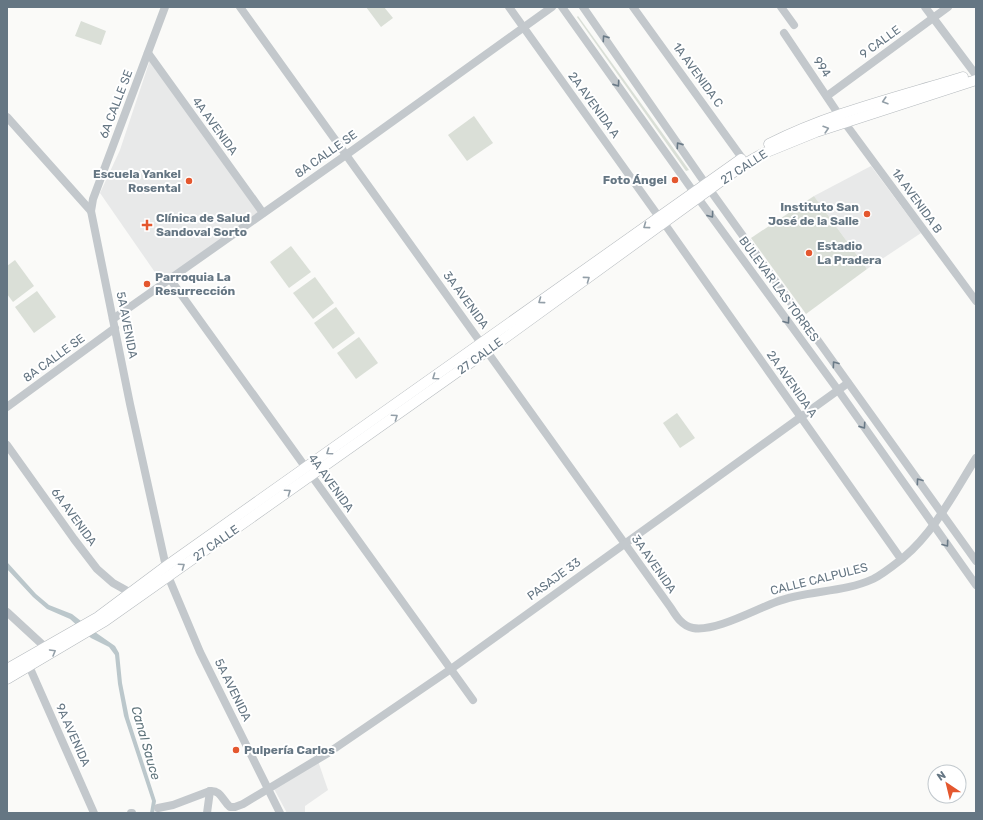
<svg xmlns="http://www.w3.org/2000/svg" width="983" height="820" viewBox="0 0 983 820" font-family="Rubik,sans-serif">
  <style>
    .built { fill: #e8e9e9 }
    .green { fill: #dadfd7 }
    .water { fill: #bbc7cb }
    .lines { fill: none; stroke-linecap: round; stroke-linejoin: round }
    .major-casing { stroke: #b5babe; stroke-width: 11 }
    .minor { stroke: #c3c8cc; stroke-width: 8 }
    .major { stroke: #fff; stroke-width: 10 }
    .oneway { stroke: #6a7a87 }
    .oneway2 { stroke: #939fa8 }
    .poi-dot { fill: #e4572e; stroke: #fff; stroke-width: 1.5 }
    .labels { text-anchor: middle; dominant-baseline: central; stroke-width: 4; stroke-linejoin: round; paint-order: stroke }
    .street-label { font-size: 12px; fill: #657683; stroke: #fff }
    .poi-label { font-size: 12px; font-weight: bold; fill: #657683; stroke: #fff; text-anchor: start }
    .water-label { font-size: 13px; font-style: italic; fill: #60757c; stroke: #fff }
  </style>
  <rect width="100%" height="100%" fill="#fafaf8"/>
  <g class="built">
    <path d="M150 60 259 212 161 281 100 193 120 150Z"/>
    <path d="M871 166 921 233 867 269 814 196Z"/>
    <path d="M318 761 328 790 305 806V813H287L273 787Z"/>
  </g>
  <g class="green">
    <path d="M366 7H384L393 18 381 27Z"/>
    <path d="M578 16 689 170 686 171 577 17Z"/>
    <path d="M81 21 106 31 101 45 75 36Z"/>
    <path d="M474 116 493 143 467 161 448 135Z"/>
    <path d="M814 196 867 269 806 314 751 238Z"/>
    <path d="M291 246 311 272 289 288 270 262Z"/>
    <path d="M15 260 34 286 13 302 7 294V266Z"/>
    <path d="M315 277 334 303 313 319 293 293Z"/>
    <path d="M37 291 56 317 34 333 15 307Z"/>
    <path d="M336 307 355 333 333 349 314 323Z"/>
    <path d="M359 337 378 363 356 379 337 353Z"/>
    <path d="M677 413 695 438 680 448 663 423Z"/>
  </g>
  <path class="water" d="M7 562 36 594 49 605 72 614 95 632 115 646 119 653 122 683 129 718 156 801 154 813H150L152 801 124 716 118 684 115 655 109 647 91 638 70 619 47 609 33 597 7 569Z"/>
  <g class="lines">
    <defs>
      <g id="major">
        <path d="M769 144C830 113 898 97 963 77"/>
        <path d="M7 669 98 617 165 567 741 159"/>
        <path d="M7 679 105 621 487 351 746 163 762 154 816 132 976 80"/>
      </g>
    </defs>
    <use href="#major" class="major-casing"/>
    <g class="minor">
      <path d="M240 7 671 608C676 616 682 626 693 628 715 632 754 610 776 602 806 590 843 593 873 579 883 574 894 565 903 558 935 531 954 493 976 458"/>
      <path d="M509 7 659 217"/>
      <path d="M562 7 698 198 838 390 976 585"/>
      <path d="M583 7 705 183 976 561"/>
      <path d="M633 7 742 158"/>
      <path d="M781 7 794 25"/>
      <path d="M925 7 976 75"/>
      <path d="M784 33 839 115 976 301"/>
      <path d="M148 53 263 213"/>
      <path d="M827 96 948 7"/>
      <path d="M7 117 91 211 130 404 168 576 200 652 280 813"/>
      <path d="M91 211 93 199 165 7"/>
      <path d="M664 223 901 559"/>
      <path d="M170 279 473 700"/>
      <path d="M113 319 346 155 552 7"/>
      <path d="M7 407 115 328"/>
      <path d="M7 445 74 539 97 569 113 583 131 593"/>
      <path d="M7 612 45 647"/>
      <path d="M29 666 94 813"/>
      <path d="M158 808 173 805 210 791C221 790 222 800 230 807H235L243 804 328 753 451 669 848 383"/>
      <path d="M131 813H132"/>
      <path d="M207 813 210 791"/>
    </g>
    <use href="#major" class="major"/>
  </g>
  <defs><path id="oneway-chevron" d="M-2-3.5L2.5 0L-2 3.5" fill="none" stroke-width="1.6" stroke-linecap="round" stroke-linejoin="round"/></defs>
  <g class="oneway">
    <use href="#oneway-chevron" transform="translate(605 38) rotate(-125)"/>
    <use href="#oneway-chevron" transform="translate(617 84) rotate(55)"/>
    <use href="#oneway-chevron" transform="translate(679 145) rotate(-125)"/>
    <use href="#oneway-chevron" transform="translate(711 215) rotate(54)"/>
    <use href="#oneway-chevron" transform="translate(787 321) rotate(54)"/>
    <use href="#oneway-chevron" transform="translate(835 364) rotate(-126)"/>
    <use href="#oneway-chevron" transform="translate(863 426) rotate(55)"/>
    <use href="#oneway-chevron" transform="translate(919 481) rotate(-126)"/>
    <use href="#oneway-chevron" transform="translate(946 544) rotate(54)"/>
  </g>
  <g class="oneway2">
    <use href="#oneway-chevron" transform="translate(885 101) rotate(163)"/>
    <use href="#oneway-chevron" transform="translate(826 129) rotate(-17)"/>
    <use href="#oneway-chevron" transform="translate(646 226) rotate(144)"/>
    <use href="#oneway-chevron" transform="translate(587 279) rotate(-36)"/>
    <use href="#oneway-chevron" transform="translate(541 301) rotate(144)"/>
    <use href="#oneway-chevron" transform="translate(435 377) rotate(145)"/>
    <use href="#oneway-chevron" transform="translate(395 417) rotate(-35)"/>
    <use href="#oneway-chevron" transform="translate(329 452) rotate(145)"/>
    <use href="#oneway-chevron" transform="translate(288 492) rotate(-35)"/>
    <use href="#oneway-chevron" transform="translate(182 566) rotate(-35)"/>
    <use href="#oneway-chevron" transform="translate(53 652) rotate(-30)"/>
  </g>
  <g class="poi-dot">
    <circle cx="675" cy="180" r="4"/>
    <circle cx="189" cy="181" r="4"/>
    <circle cx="867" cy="214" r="4"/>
    <path d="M145 219h4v4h4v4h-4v4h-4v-4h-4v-4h4z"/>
    <circle cx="809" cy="253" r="4"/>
    <circle cx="147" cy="284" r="4"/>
    <circle cx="236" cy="750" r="4"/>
  </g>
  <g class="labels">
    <g class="street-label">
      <text transform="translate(880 42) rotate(-36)">9 CALLE</text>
      <text transform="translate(822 67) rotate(56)">994</text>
      <text transform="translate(698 75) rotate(54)">1A AVENIDA C</text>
      <text transform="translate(116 104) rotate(-69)">6A CALLE SE</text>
      <text transform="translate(594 105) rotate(54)">2A AVENIDA A</text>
      <text transform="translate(215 126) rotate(54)">4A AVENIDA</text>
      <text transform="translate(326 154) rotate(-35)">8A CALLE SE</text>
      <text transform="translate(744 167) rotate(-33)">27 CALLE</text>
      <text transform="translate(917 201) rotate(54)">1A AVENIDA B</text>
      <text transform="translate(779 289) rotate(54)">BULEVAR LAS TORRES</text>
      <text transform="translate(466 300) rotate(54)">3A AVENIDA</text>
      <text transform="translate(127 325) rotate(79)">5A AVENIDA</text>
      <text transform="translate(480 356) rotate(-36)">27 CALLE</text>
      <text transform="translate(54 358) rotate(-36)">8A CALLE SE</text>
      <text transform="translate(792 384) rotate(55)">2A AVENIDA A</text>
      <text transform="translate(331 483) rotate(54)">4A AVENIDA</text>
      <text transform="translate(74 517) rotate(54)">6A AVENIDA</text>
      <text transform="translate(216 543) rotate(-35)">27 CALLE</text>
      <text transform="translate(654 564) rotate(55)">3A AVENIDA</text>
      <text transform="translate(554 579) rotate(-36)">PASAJE 33</text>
      <text transform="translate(819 579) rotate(-14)">CALLE CALPULES</text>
      <text transform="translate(233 690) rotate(64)">5A AVENIDA</text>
      <text transform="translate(73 735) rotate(66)">9A AVENIDA</text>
    </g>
    <g class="poi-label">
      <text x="181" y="174" text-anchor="end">Escuela Yankel<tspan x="181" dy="14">Rosental</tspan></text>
      <text x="667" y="180" text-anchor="end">Foto Ángel</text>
      <text x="859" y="207" text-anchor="end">Instituto San<tspan x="859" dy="14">José de la Salle</tspan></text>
      <text x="156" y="218">Clínica de Salud<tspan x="156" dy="14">Sandoval Sorto</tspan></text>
      <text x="817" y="246">Estadio<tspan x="817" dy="14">La Pradera</tspan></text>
      <text x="155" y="277">Parroquia La<tspan x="155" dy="14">Resurrección</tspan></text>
      <text x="244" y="750">Pulpería Carlos</text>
    </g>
    <g class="water-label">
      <text transform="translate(146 743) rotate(74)">Canal Sauce</text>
    </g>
  </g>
  <rect width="983" height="820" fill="none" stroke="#657683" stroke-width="16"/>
  <g transform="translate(947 784) rotate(325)"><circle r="19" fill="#ffffff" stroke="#c1c8cd"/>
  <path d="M0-3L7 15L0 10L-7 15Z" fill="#e4572e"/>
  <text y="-6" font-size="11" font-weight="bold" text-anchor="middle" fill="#657683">N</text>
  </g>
</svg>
